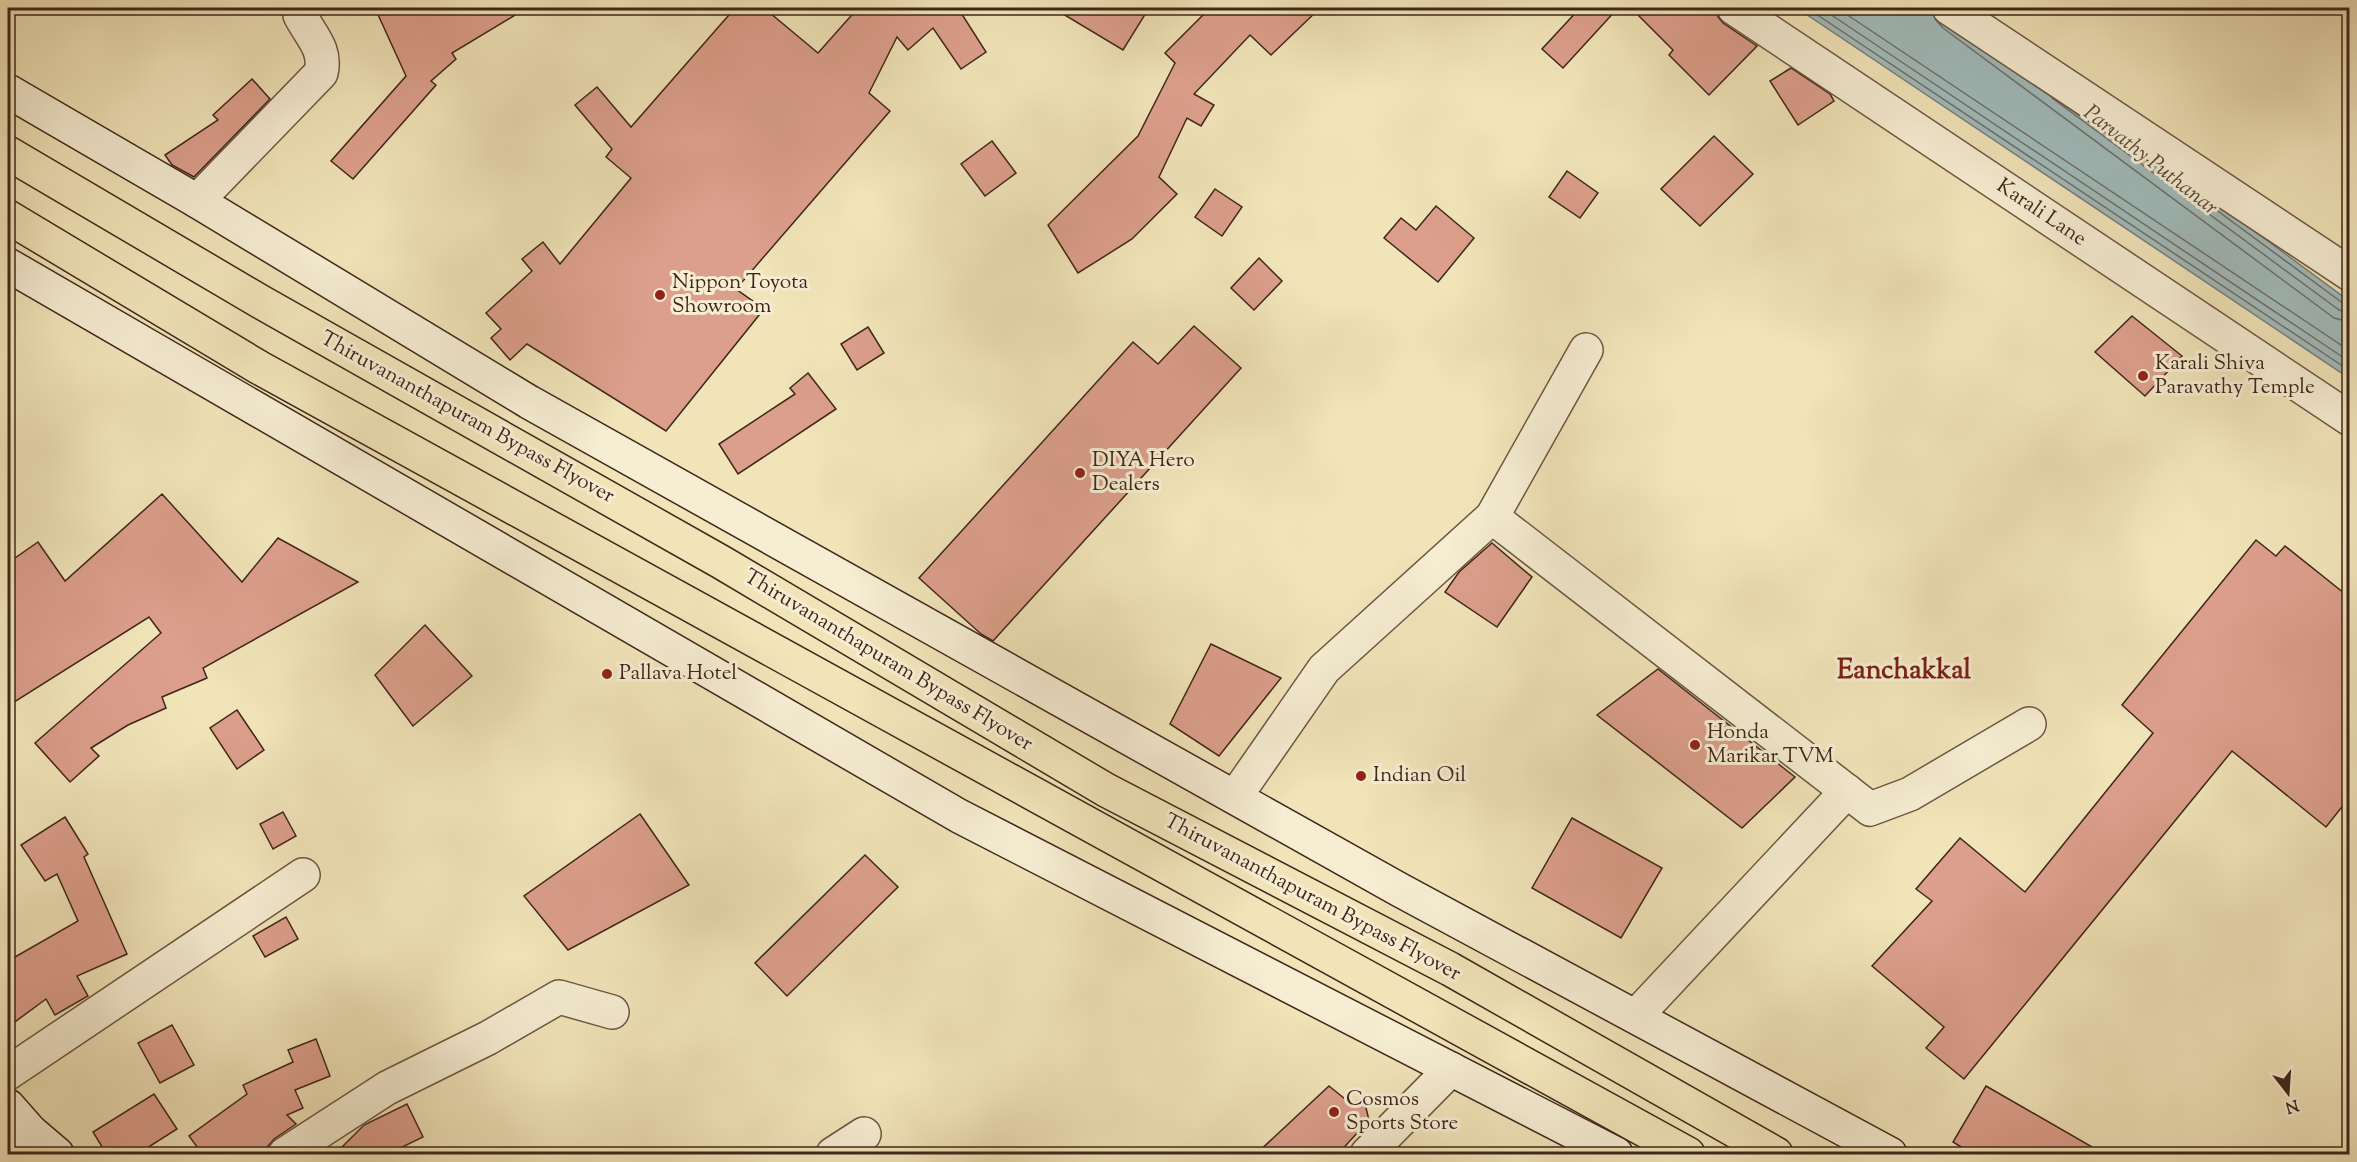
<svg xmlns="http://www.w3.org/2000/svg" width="2357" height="1162" viewBox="0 0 2357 1162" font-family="'Sorts Mill Goudy',serif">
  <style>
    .water { fill: #a1bbbb; stroke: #7a7f7b; stroke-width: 1.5 }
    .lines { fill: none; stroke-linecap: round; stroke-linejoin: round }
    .shore { stroke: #70706a; stroke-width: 1.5 }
    .building { fill: #dc9f8c; stroke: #3f261a; stroke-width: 1.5 }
    .street-casing { stroke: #6c5642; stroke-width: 36 }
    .secondary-casing { stroke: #3f261a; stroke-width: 36 }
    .highway-casing { stroke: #3f261a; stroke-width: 36 }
    .street { stroke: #f6edd2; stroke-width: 33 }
    .secondary { stroke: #f6edd2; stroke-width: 33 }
    .highway { stroke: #f1e4b9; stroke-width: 33 }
    .poi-dot { fill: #8f2418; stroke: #f6edd2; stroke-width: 2 }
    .labels { text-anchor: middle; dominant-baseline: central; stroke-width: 6; stroke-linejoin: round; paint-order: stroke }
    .street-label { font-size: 21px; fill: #3f261a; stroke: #f6edd2 }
    .poi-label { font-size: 21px; fill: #3f261a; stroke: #f6edd2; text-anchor: start }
    .water-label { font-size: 22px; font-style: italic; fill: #584b42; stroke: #f6edd2 }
    .district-label { font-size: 27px; font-weight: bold; fill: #7a1f14; stroke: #f6edd2 }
  </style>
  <rect width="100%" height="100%" fill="#f1e4b9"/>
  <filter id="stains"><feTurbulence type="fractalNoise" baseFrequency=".00333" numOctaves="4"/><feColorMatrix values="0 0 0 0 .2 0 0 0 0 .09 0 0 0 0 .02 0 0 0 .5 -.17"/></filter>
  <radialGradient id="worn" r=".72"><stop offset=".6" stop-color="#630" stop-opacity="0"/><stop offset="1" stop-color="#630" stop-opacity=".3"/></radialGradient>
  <path class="water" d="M1797 8H1953L2349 301V378Z"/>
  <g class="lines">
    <g class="shore">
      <path d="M1807 8 2350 371"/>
      <path d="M1821 8 2350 362"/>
      <path d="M1837 8 2350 351"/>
      <path d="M1935 19 1943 28 2334 318 2350 322"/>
      <path d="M2052 98 2339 310 2350 313"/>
      <path d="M2173 178 2344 304 2350 306"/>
    </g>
  </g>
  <g class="building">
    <path d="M375 8H527L452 53 456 59 431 81 436 85 353 179 331 161 406 76Z"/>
    <path d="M735 8H764L818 53 858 8H958L986 52 961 69 933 28 908 50 897 37 869 93 890 111 736 289 764 309 666 431 527 344 510 360 491 338 501 329 486 313 532 271 522 259 543 242 560 264 631 178 606 157 612 149 575 105 597 87 631 127Z"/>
    <path d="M1053 8H1149L1123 50Z"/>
    <path d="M1210 8H1320L1271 55 1250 35 1194 94 1214 105 1201 126 1187 118 1159 177 1177 194 1132 239 1078 273 1048 225 1138 136 1175 63 1165 53Z"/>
    <path d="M1580 8H1618L1563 68 1542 49Z"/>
    <path d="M1631 8H1715L1718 17 1723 23 1757 46 1709 95 1669 55 1673 50Z"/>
    <path d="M1791 68 1830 94 1834 101 1798 125 1770 81Z"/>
    <path d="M252 79 270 99 194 177 172 165 165 155 218 120 213 115Z"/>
    <path d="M1714 136 1753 174 1700 226 1661 189Z"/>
    <path d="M992 141 1016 173 985 196 961 164Z"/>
    <path d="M1567 171 1598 193 1580 218 1549 197Z"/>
    <path d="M1215 189 1242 207 1222 236 1195 217Z"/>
    <path d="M1436 206 1474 238 1438 282 1384 238 1401 218 1416 230Z"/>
    <path d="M1259 258 1282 281 1254 310 1231 288Z"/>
    <path d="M2132 316 2182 356 2145 396 2095 352Z"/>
    <path d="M1194 326 1241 368 993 641 981 634 919 578 1133 342 1158 364Z"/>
    <path d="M868 327 884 353 857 370 841 344Z"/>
    <path d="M808 373 836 409 738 474 719 444 795 394 790 388Z"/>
    <path d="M162 494 242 582 278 538 358 582 203 668 207 678 162 697 166 708 128 725 91 748 99 756 70 782 35 743 161 633 149 617 8 706V563L38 542 65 581Z"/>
    <path d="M2256 540 2276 556 2285 546 2349 597V798L2326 827 2232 751 1964 1079 1926 1048 1944 1027 1872 966 1932 901 1916 889 1960 838 2025 892 2153 733 2122 705Z"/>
    <path d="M1492 543 1532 577 1497 627 1445 592 1459 572Z"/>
    <path d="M425 625 472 676 413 726 375 675Z"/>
    <path d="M1211 644 1281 678 1219 756 1170 724Z"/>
    <path d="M1658 669 1795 777 1742 828 1597 715Z"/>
    <path d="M237 710 264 750 237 769 210 728Z"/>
    <path d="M283 812 296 836 273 849 260 824Z"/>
    <path d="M640 814 689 885 568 950 524 896Z"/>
    <path d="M65 817 88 854 84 857 127 954 77 976 88 996 55 1015 46 999 8 1027V961L78 921 57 874 45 881 21 845Z"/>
    <path d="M1572 818 1662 868 1621 938 1532 888Z"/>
    <path d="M865 855 898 887 787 996 755 963Z"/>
    <path d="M286 917 298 939 265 957 253 936Z"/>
    <path d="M172 1025 194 1065 160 1083 138 1043Z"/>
    <path d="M316 1039 330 1076 295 1090 303 1108 287 1115 296 1124 274 1139 268 1146 266 1155H203L189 1136 247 1094 243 1085 293 1062 288 1050Z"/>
    <path d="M1329 1086 1350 1103 1364 1100 1369 1120 1337 1155H1255Z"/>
    <path d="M1986 1086 2106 1155H1974L1953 1142Z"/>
    <path d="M154 1094 177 1129 136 1155H107L93 1132Z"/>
    <path d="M407 1104 423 1137 386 1155H334L364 1125Z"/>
  </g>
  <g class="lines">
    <defs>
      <g id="street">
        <path d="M1734 8 2350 419"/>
        <path d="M1949 8 2350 274"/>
        <path d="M197 201 321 73C327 49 310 35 300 15L301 8"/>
        <path d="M1492 517 1870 809 1910 794 2029 724"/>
        <path d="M1235 797 1324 669 1492 517 1586 350"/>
        <path d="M1636 1016 1847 791"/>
        <path d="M8 1073 303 875"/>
        <path d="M8 1150 30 1131"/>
        <path d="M285 1154 387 1088 488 1038 559 997 612 1012"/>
        <path d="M833 1154 864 1134"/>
        <path d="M1367 1154 1451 1069"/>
      </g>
      <g id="secondary">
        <path d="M8 91 197 201 529 402 1400 890 1890 1154"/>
        <path d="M8 265 959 816 1616 1154"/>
        <path d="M8 1106 30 1131 57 1154"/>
      </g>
      <g id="highway">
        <path d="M8 153 261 302 721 562 1106 790 1450 969 1776 1154"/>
        <path d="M8 217 260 368 1688 1154"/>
      </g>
    </defs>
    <use href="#street" class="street-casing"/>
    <use href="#secondary" class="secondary-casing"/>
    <use href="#highway" class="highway-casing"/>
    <use href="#street" class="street"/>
    <use href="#secondary" class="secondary"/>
    <use href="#highway" class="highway"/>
  </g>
  <g class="poi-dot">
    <circle cx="660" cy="295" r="6"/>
    <circle cx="2143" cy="376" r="6"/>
    <circle cx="1080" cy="473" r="6"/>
    <circle cx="607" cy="674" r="6"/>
    <circle cx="1695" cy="745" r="6"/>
    <circle cx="1361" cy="776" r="6"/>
    <circle cx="1334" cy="1112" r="6"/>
  </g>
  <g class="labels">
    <g class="street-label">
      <text transform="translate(2041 213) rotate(34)">Karali Lane</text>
      <text transform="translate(467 418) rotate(29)">Thiruvananthapuram Bypass Flyover</text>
      <text transform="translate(888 661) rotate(31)">Thiruvananthapuram Bypass Flyover</text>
      <text transform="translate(1312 898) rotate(28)">Thiruvananthapuram Bypass Flyover</text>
    </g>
    <g class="poi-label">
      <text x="672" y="283">Nippon Toyota<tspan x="672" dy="24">Showroom</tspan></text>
      <text x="2155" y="364">Karali Shiva<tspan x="2155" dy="24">Paravathy Temple</tspan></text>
      <text x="1092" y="461">DIYA Hero<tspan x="1092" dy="24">Dealers</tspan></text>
      <text x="619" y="674">Pallava Hotel</text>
      <text x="1707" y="733">Honda<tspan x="1707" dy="24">Marikar TVM</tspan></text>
      <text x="1373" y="776">Indian Oil</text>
      <text x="1346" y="1100">Cosmos<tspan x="1346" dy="24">Sports Store</tspan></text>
    </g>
    <g class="water-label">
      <text transform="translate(2150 161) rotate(38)">Parvathy Puthanar</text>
    </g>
    <g class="district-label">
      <text x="1904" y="671">Eanchakkal</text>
    </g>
  </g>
  <rect width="2357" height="1162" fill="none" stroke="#f1e4b9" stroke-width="30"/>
  <rect x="9" y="9" width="2339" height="1144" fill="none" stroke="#3f261a" stroke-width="3"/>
  <rect x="15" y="15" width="2327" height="1132" fill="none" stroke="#3f261a" stroke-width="1.5"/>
  <g transform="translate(2288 1093) rotate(163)" stroke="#f6edd2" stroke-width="4.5" paint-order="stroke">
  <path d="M0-4.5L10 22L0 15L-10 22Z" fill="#3f261a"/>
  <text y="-9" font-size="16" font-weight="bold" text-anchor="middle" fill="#3f261a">N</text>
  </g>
  <rect width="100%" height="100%" filter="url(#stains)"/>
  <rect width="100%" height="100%" fill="url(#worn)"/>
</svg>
